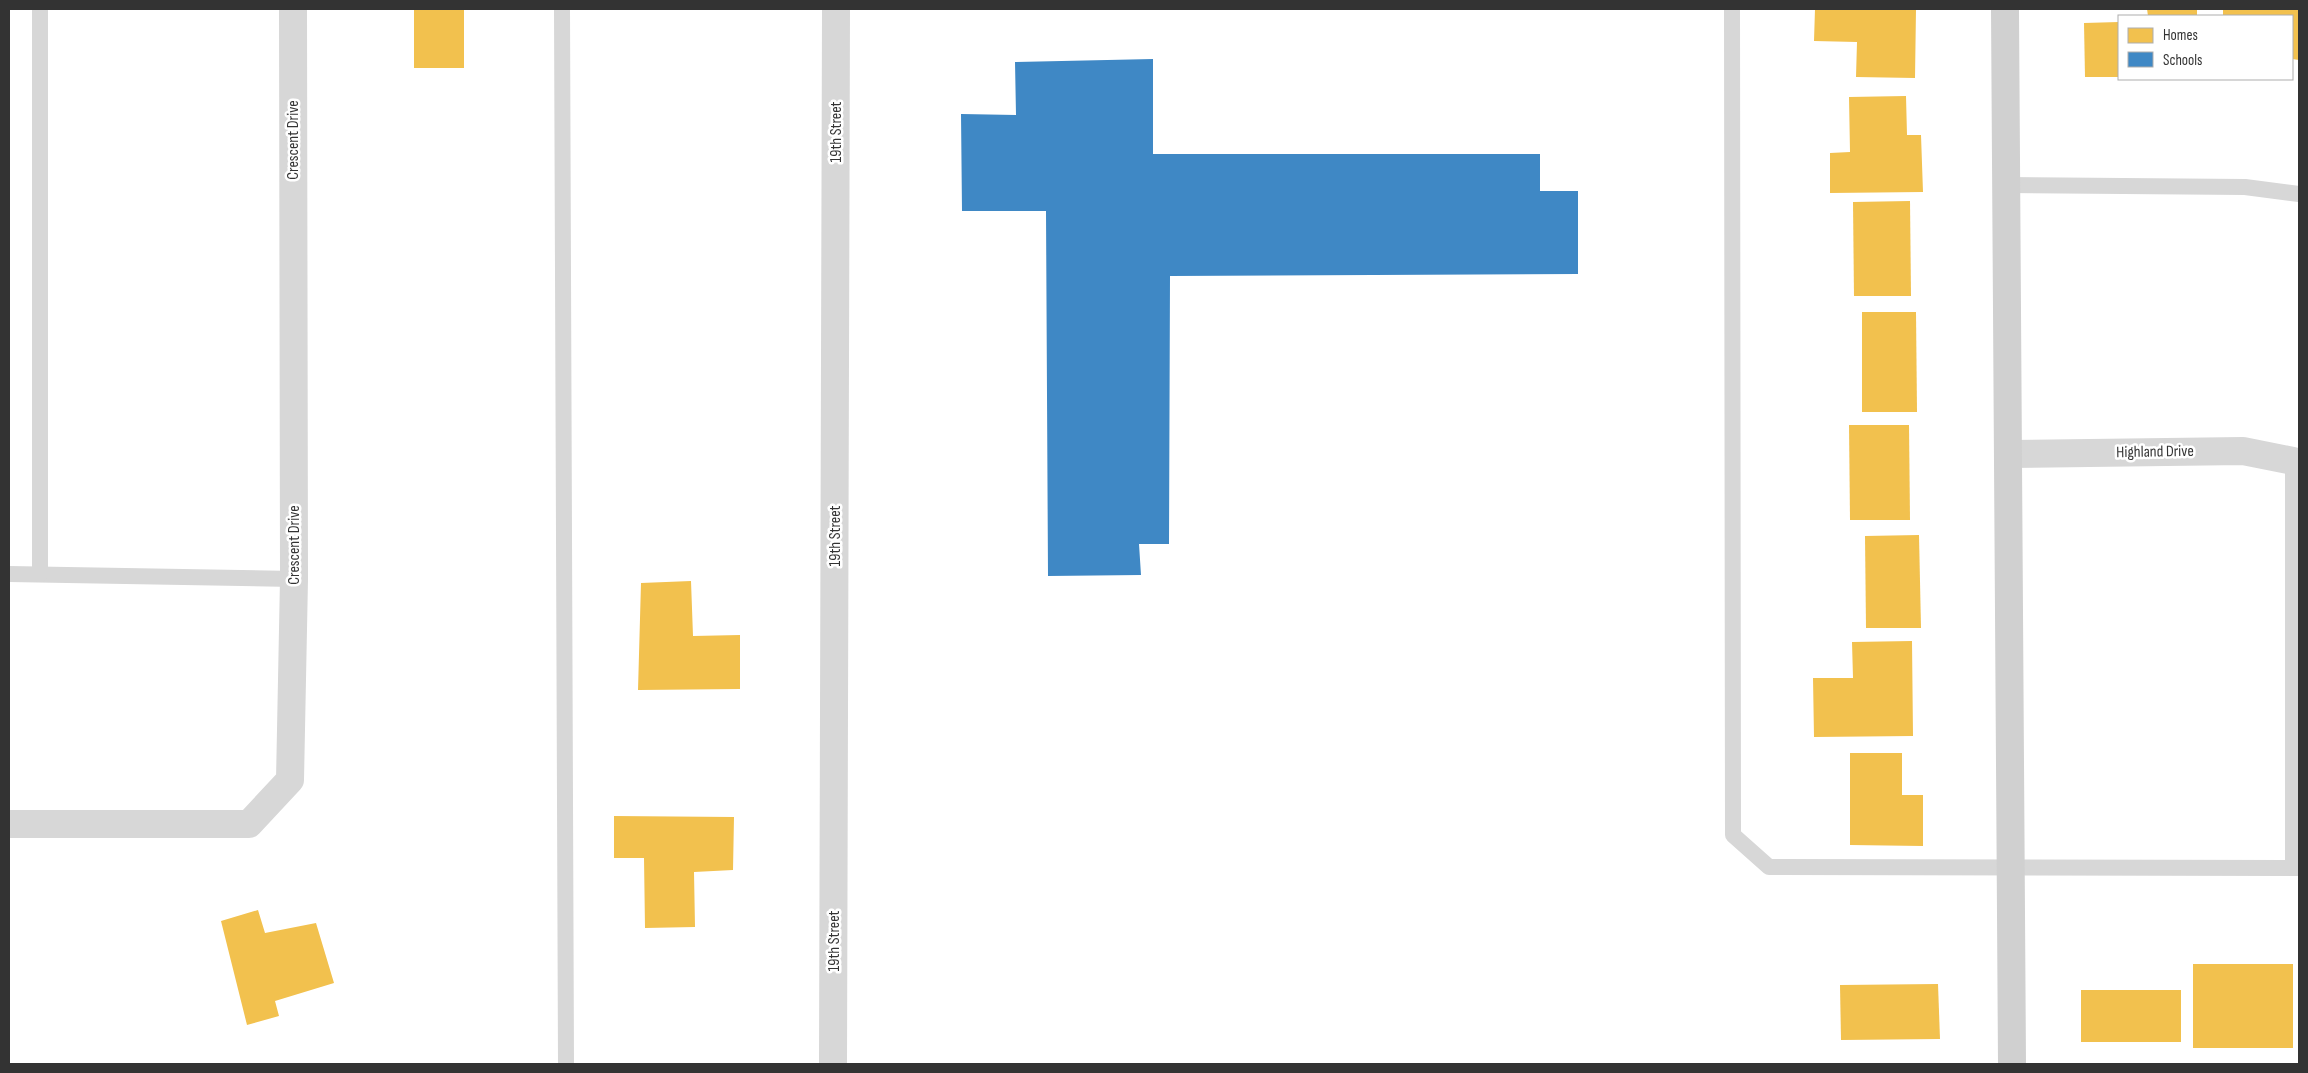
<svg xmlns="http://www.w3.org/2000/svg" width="2308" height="1073" viewBox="0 0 2308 1073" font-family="'Sofia Sans Condensed',sans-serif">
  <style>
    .homes { fill: #f2c14e }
    .schools { fill: #3f88c5 }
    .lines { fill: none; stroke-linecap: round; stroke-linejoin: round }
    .lane { stroke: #d7d7d7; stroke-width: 16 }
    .street { stroke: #d7d7d7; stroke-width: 28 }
    .secondary { stroke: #d0d0d0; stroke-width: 28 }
    .labels { text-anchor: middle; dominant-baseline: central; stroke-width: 5; stroke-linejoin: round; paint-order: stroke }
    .street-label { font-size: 16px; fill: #333; stroke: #fff }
  </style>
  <rect width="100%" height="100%" fill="#fff"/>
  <g class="homes">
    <rect x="414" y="9" width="50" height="59"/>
    <path d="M1815 9H1916L1915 78 1856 77 1857 42 1814 41Z"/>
    <path d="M2147 9H2197V16H2148Z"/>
    <path d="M2223 9H2299V60L2292 59V16H2223Z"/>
    <path d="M2119 22V77H2085L2084 23Z"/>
    <path d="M1906 96 1907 135H1921L1923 192 1830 193V153L1850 152 1849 97Z"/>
    <path d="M1910 201 1911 296H1854L1853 202Z"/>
    <path d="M1862 312H1916L1917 412H1862Z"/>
    <path d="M1849 425H1909L1910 520H1850Z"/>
    <path d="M1919 535 1921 628H1866L1865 536Z"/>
    <path d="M691 581 693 636 740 635V689L638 690 641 583Z"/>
    <path d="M1912 641 1913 736 1814 737 1813 678H1853L1852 642Z"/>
    <path d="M1850 753H1902V795H1923V846L1850 845Z"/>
    <path d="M614 816 734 817 733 870 694 872 695 927 645 928 644 858H614Z"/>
    <path d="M258 910 265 933 316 923 334 983 275 1001 279 1016 247 1025 221 921Z"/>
    <rect x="2193" y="964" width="100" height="84"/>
    <path d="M1938 984 1940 1039 1841 1040 1840 985Z"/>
    <rect x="2081" y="990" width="100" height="52"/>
  </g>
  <path class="schools" d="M1153 59V154H1540V191H1578V274L1170 276 1169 544H1139L1141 575 1048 576 1046 211H962L961 114 1016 115 1015 62Z"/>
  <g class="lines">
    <g class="lane">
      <path d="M562 9 566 1064"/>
      <path d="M1732 9 1733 835 1769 867 2299 868"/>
      <path d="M2007 185 2245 187 2299 194"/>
      <path d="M2293 461V868"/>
      <path d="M9 574 294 579"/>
      <path d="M40 574V9"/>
    </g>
    <g class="street">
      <path d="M2009 454 2243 451 2293 461 2299 465"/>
      <path d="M9 824H249L290 780 294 579 293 9"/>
      <path d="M833 1064 836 9"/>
    </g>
    <path class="secondary" d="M2005 9 2012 1064"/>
  </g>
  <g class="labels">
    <g class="street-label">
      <text transform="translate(836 132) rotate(-90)">19th Street</text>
      <text transform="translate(293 140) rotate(-90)">Crescent Drive</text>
      <text transform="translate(2155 452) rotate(-1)">Highland Drive</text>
      <text transform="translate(835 536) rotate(-90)">19th Street</text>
      <text transform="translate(294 545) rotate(-90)">Crescent Drive</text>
      <text transform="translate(834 941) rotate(-90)">19th Street</text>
    </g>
  </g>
  <rect width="2308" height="1073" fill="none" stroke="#333333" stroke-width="20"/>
  <rect x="2118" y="15" width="175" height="65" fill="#ffffff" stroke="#adadad"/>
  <rect x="2128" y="28" width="25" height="15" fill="#f2c14e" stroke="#adadad"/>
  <text x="2163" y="40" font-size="15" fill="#333333">Homes</text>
  <rect x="2128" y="52" width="25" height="15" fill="#3f88c5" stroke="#adadad"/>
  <text x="2163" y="65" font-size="15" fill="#333333">Schools</text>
</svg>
